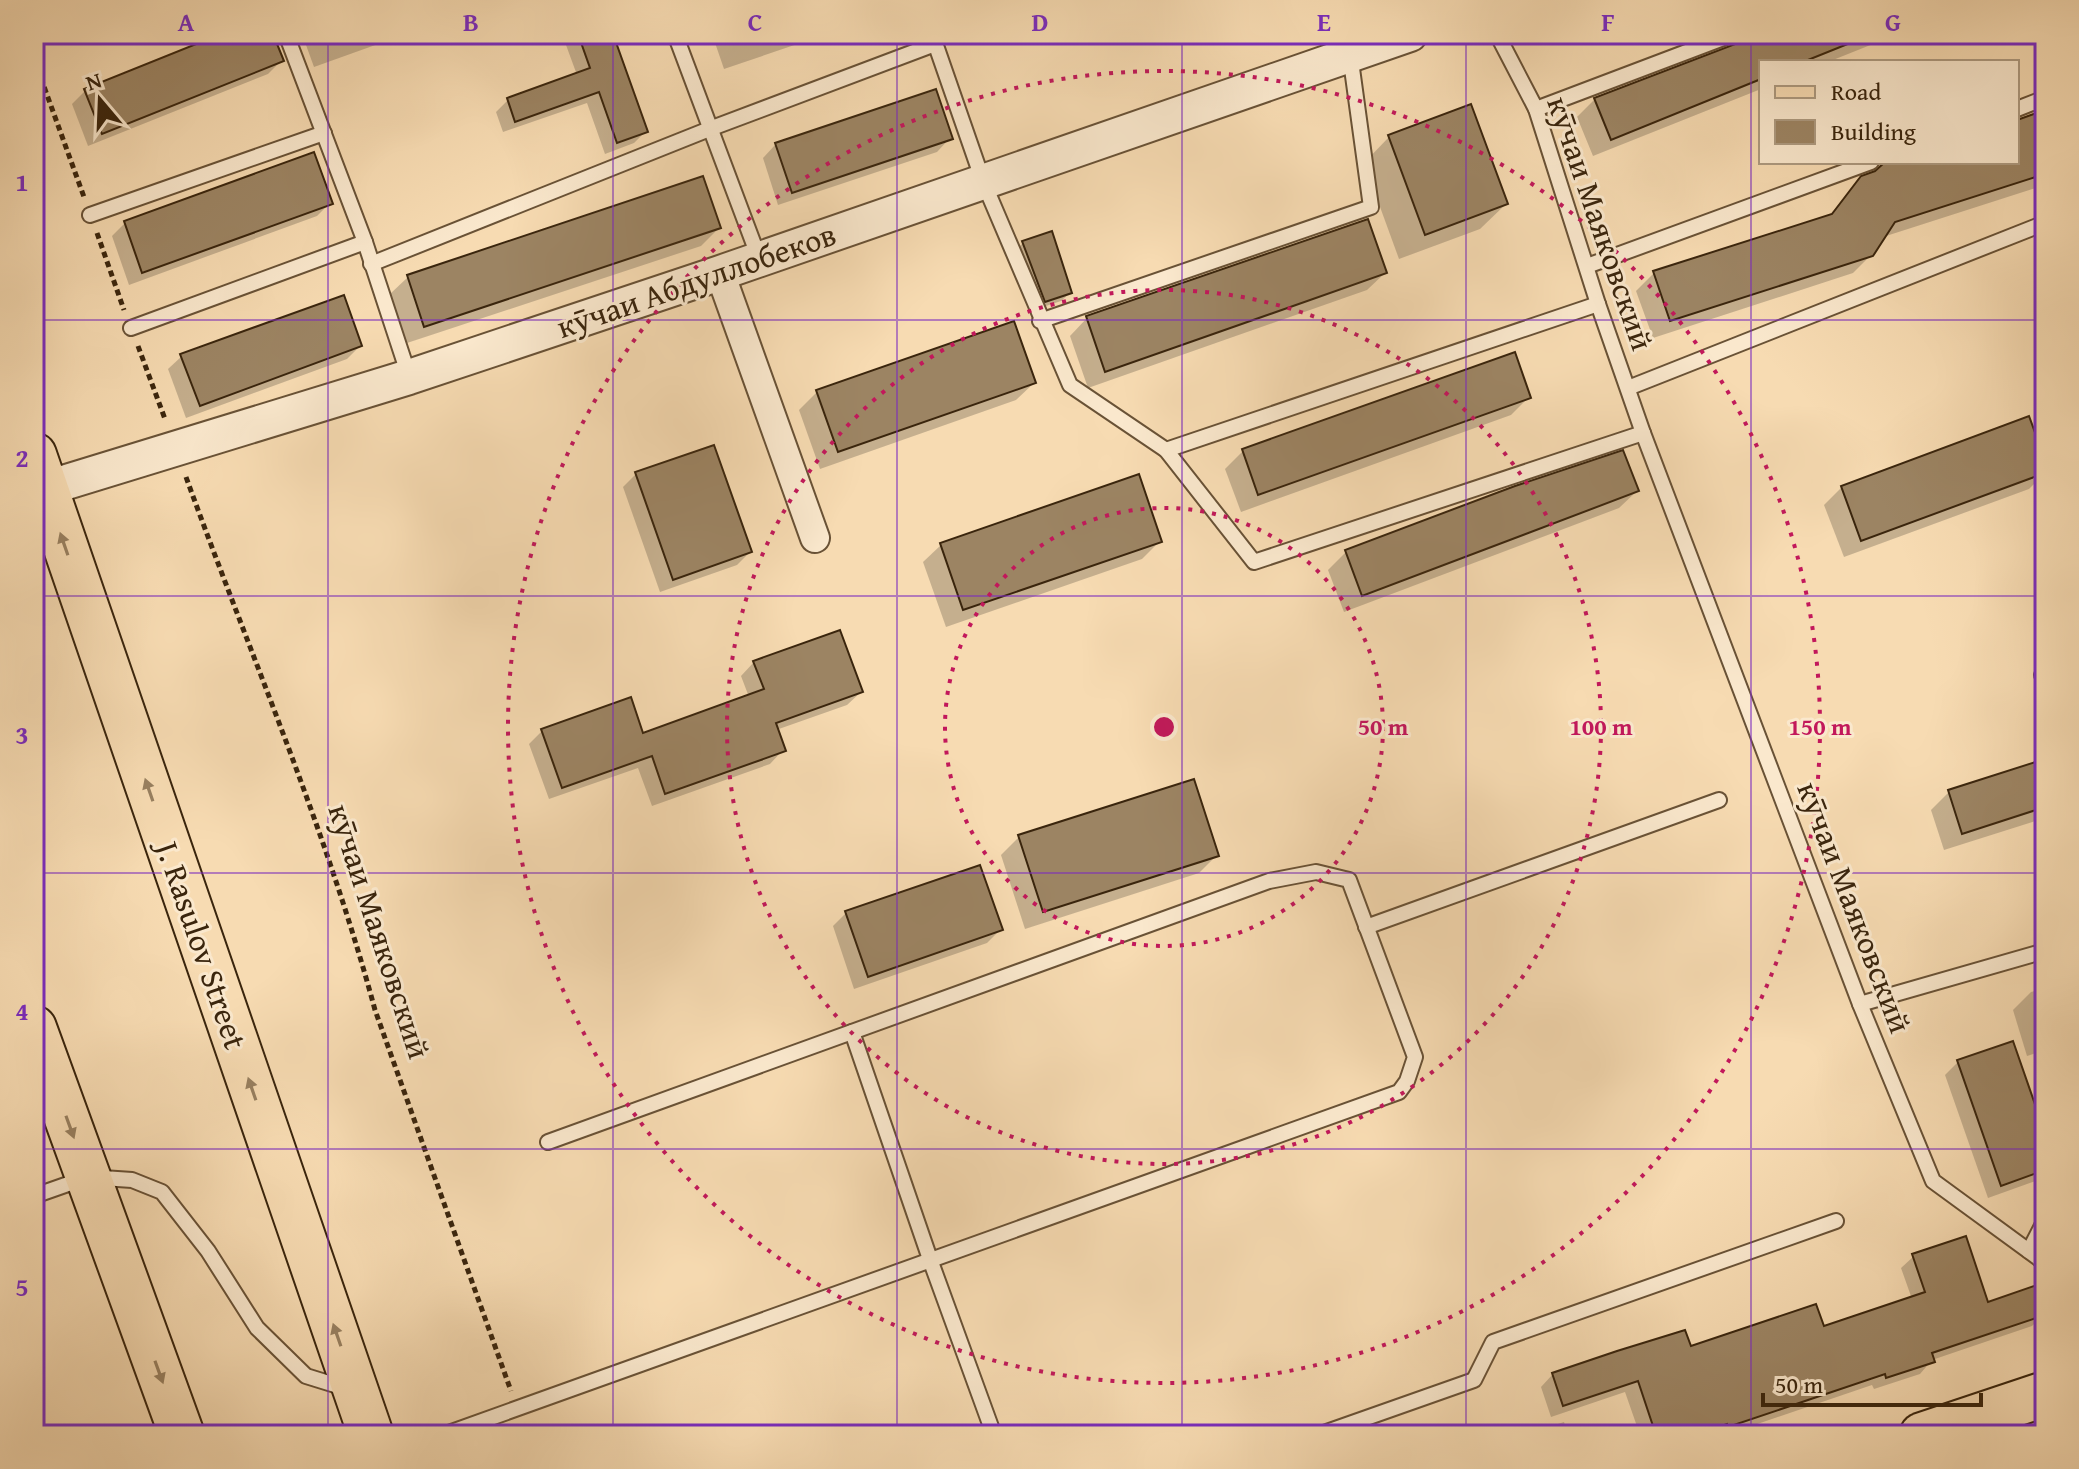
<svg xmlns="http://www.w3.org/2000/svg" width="2079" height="1469" viewBox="0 0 2079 1469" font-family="'Gentium Book Plus',serif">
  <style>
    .shadow { fill: #0003 }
    .building { fill: #9c8463; stroke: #3a250d; stroke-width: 2 }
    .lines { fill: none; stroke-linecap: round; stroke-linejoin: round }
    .service-casing { stroke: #695236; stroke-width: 18 }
    .minor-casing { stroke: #695236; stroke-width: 32 }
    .tertiary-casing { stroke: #695236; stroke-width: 38 }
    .primary-casing { stroke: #3a250d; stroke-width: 48 }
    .path { stroke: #3a250d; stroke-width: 5; stroke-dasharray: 6 4; stroke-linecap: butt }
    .service { stroke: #fae8cd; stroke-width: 14 }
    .minor { stroke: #fae8cd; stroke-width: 28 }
    .tertiary { stroke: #fae8cd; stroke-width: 34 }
    .primary { stroke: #f7dbb2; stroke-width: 44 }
    .oneway { fill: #988060 }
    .grid { fill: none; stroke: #7b2cbf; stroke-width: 2; stroke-opacity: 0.55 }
    .ring { fill: none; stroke: #c2185b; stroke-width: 4; stroke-dasharray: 4 8 }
    .labels { text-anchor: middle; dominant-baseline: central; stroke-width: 6; stroke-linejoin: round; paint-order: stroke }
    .street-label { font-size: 32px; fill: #3a250d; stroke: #fae8cd }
    .centre { fill: #c2185b; stroke: #fae8cd; stroke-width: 4 }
    .ring-label { font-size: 24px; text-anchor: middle; font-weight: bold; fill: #c2185b; stroke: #fae8cd; stroke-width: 6; stroke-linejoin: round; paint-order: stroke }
    .neatline { fill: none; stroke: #7b2cbf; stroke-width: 3 }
    .grid-label { font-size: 26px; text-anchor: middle; font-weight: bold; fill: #7b2cbf }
  </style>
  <rect width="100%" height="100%" fill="#f7dbb2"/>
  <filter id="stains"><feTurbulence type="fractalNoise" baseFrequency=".0025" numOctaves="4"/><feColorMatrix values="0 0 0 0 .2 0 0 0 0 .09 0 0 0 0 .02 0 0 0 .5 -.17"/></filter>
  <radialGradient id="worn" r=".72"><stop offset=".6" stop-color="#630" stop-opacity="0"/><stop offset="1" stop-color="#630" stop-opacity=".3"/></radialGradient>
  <g class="shadow">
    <path d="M227 34H271L281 61 268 74 88 146 72 104 85 91Z"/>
    <path d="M302 34H406L314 67Z"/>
    <path d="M578 34H611L646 131 634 143 605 154 587 103 503 132 496 112 508 100 577 75 566 45Z"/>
    <path d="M712 34H827L724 69Z"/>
    <path d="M1746 34H1898L1828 62H1761V89L1593 156 1577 117 1595 99 1731 48Z"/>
    <path d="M2045 113V185L1883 237 1871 255 1853 273 1653 338 1636 291 1654 273 1827 218 1862 178 1892 162H2017V122Z"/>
    <path d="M1389 137 1506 204 1480 229 1399 259 1364 163Z"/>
    <path d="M950 138 937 152 778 205 763 158 776 144Z"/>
    <path d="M330 203 317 216 129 285 112 236 125 223Z"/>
    <path d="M719 228 701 246 407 343 390 294 408 277Z"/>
    <path d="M1024 242 1070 293 1061 301 1037 309 1015 251Z"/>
    <path d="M1385 273 1367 290 1088 388 1070 336 1087 318Z"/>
    <path d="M360 346 347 359 186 418 168 369 182 356Z"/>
    <path d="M1034 383 1016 400 820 469 799 410 817 392Z"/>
    <path d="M1529 397 1511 415 1241 512 1225 469 1243 451Z"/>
    <path d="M2045 466V473L2029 489 1844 557 1824 505 1842 487Z"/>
    <path d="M636 474 750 552 737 565 660 592 623 487Z"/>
    <path d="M1516 488 1637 491 1619 508 1344 612 1328 570 1346 552Z"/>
    <path d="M1160 541 1142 559 946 627 923 562 941 545Z"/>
    <path d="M754 662 861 692 847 705 776 730 783 750 770 764 652 806 638 768 549 799 529 744 542 731 642 735 749 697 741 676Z"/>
    <path d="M2045 761V818L1944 850 1931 810 1949 792Z"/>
    <path d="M1019 837 1217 855 1199 873 1025 929 1001 855Z"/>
    <path d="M846 913 1000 930 987 943 854 989 833 926Z"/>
    <path d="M2045 988V1050L2027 1056 2013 1010 2031 992Z"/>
    <path d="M1958 1062 2045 1139V1175L2041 1179 1988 1198 1945 1075Z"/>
    <path d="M1914 1256 1987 1304 2044 1314 2032 1326 1932 1360 1920 1374 1874 1389 1872 1385 1725 1435H1640L1625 1392 1551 1417 1541 1387 1553 1374 1689 1349 1823 1328 1912 1299 1901 1268Z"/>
    <path d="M1564 1422 1568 1435H1523Z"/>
  </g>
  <g class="building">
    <path d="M221 34H273L284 61 102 134 84 89Z"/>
    <path d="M578 34H613L648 132 617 143 599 92 515 122 507 98 590 68Z"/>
    <path d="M1744 34 1870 35 1803 62H1761V79L1611 140 1594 98 1738 43Z"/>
    <path d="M936 89 953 139 792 193 775 143Z"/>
    <path d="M1471 104 1508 204 1425 235 1388 135Z"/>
    <path d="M2045 110V174L1895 222 1873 256 1670 321 1653 271 1832 214 1861 176 1875 171 1885 162H2017V120Z"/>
    <path d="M314 152 333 204 142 273 124 221Z"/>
    <path d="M703 176 721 228 424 327 407 275Z"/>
    <path d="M1368 219 1387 273 1105 372 1086 316Z"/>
    <path d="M1052 231 1072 293 1045 302 1022 241Z"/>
    <path d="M344 295 362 346 200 406 180 354Z"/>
    <path d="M1014 321 1036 383 838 452 816 390Z"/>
    <path d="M1515 352 1531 398 1258 495 1242 449Z"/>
    <path d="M2029 416 2045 460V473L1861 541 1841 486Z"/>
    <path d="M714 445 752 552 673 580 635 472Z"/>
    <path d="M1623 450 1639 491 1362 596 1345 550 1515 486Z"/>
    <path d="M1139 474 1162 542 963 610 940 543Z"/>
    <path d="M840 630 863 692 776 723 786 751 665 794 652 756 562 788 541 729 631 697 643 733 764 689 753 661Z"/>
    <path d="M2045 759V807L1962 834 1948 790Z"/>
    <path d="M1194 779 1219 856 1043 912 1018 835Z"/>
    <path d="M980 865 1003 930 868 977 845 911Z"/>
    <path d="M2013 1041 2045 1133V1170L2001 1186 1957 1060Z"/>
    <path d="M1966 1236 1988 1302 2037 1285 2045 1315 1932 1353 1935 1362 1886 1378 1885 1374 1728 1427 1727 1424 1695 1435H1656L1638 1381 1563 1406 1552 1373 1617 1351 1685 1330 1691 1346 1816 1304 1824 1326 1925 1292 1912 1254Z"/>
  </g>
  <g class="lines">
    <defs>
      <g id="service">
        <path d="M286 34 365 242 409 376"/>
        <path d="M675 34 759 258"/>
        <path d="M932 34 983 181 1070 385 1166 450 1254 562 1643 433"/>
        <path d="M1497 34 1536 109 1598 304 1643 433 1860 1004 1933 1181 2045 1263"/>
        <path d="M1536 109 1734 34"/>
        <path d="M2017 109 2045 98"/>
        <path d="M90 215 324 133"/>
        <path d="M371 264 712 128 935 44"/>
        <path d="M1587 266 1871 162"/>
        <path d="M1040 321 1371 207 1350 54"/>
        <path d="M131 328 365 242"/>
        <path d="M1628 388 2045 223"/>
        <path d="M1166 450 1598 304"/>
        <path d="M2042 675 2045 673"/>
        <path d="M1366 927 1719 800"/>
        <path d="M1860 1004 2045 951"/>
        <path d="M852 1032 931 1262 994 1435"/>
        <path d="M34 1196 88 1177 132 1180 162 1192 208 1251 257 1328 306 1376 348 1389"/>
        <path d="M2029 1251 2045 1220"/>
        <path d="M34 1426 37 1435"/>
        <path d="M443 1435 1399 1092 1407 1081 1415 1057 1349 880 1316 872 1269 881 548 1142"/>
        <path d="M1318 1435 1474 1380 1493 1342 1836 1221"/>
      </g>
      <path id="minor" d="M720 273 815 538"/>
      <path id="tertiary" d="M34 492 409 377 720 273 1410 34"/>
      <g id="primary">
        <path d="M34 455 371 1435"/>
        <path d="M34 1028 182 1435"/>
        <path d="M1922 1435 2045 1394"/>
      </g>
    </defs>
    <use href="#service" class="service-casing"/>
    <use href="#minor" class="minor-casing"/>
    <use href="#tertiary" class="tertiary-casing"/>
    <use href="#primary" class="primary-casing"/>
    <g class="path">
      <path d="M34 59 84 197"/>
      <path d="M97 233 124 310"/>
      <path d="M138 346 165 419"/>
      <path d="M186 477C250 654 326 828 375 1010L511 1391"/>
    </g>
    <use href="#service" class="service"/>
    <use href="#minor" class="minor"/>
    <use href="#tertiary" class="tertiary"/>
    <use href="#primary" class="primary"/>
  </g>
  <defs><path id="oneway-solid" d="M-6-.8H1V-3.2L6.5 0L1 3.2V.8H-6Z" transform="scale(2)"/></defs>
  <g class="oneway">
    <use href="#oneway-solid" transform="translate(64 544) rotate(-109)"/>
    <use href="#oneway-solid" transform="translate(149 790) rotate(-109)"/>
    <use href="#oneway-solid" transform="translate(252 1089) rotate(-109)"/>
    <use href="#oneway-solid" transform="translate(70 1127) rotate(70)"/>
    <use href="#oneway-solid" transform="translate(337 1335) rotate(-109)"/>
    <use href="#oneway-solid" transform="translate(159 1372) rotate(70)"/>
  </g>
  <path class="grid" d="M328 34V1435M613 34V1435M897 34V1435M1182 34V1435M1466 34V1435M1751 34V1435M34 320H2045M34 596H2045M34 873H2045M34 1149H2045"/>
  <g class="ring">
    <circle cx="1164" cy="727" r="219"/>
    <circle cx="1164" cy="727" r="437"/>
    <circle cx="1164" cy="727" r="656"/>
  </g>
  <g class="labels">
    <g class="street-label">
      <text transform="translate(1601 223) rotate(71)">кӯчаи Маяковский</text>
      <text transform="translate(696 280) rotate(-19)">кӯчаи Абдуллобеков</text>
      <text transform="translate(1855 907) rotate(69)">кӯчаи Маяковский</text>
      <text transform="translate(380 931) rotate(72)">кӯчаи Маяковский</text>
      <text transform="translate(202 945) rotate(71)">J. Rasulov Street</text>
    </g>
  </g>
  <circle cx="1164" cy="727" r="12" class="centre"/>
  <g class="ring-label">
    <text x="1383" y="735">50 m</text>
    <text x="1601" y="735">100 m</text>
    <text x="1820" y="735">150 m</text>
  </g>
  <rect width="2079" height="1469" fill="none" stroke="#f7dbb2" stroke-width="88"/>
  <rect x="1759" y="60" width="260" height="104" fill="#fae8cd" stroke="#ad9a80" stroke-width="2"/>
  <rect x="1775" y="86" width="40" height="12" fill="#f7dbb2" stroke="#ad9a80" stroke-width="2"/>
  <text x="1831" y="100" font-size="24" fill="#3a250d">Road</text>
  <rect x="1775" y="120" width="40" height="24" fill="#9c8463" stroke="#ad9a80" stroke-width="2"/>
  <text x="1831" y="140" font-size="24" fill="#3a250d">Building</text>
  <g transform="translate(100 100) rotate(341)" stroke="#fae8cd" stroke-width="6" paint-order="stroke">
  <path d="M0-6L14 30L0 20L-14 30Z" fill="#3a250d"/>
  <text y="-12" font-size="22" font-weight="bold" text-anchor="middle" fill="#3a250d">N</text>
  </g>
  <path d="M1763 1393v12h218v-12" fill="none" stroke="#3a250d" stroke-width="4"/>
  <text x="1775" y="1393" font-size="24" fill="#3a250d" stroke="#fae8cd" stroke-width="6" paint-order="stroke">50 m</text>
  <rect x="44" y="44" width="1991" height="1381" class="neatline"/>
  <g class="grid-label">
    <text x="186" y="31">A</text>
    <text x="471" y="31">B</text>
    <text x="755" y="31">C</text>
    <text x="1040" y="31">D</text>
    <text x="1324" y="31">E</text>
    <text x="1608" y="31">F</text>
    <text x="1893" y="31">G</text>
    <text x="22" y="191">1</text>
    <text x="22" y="467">2</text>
    <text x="22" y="744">3</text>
    <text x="22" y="1020">4</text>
    <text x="22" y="1296">5</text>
  </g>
  <rect width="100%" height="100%" filter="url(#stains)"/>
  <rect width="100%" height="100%" fill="url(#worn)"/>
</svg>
